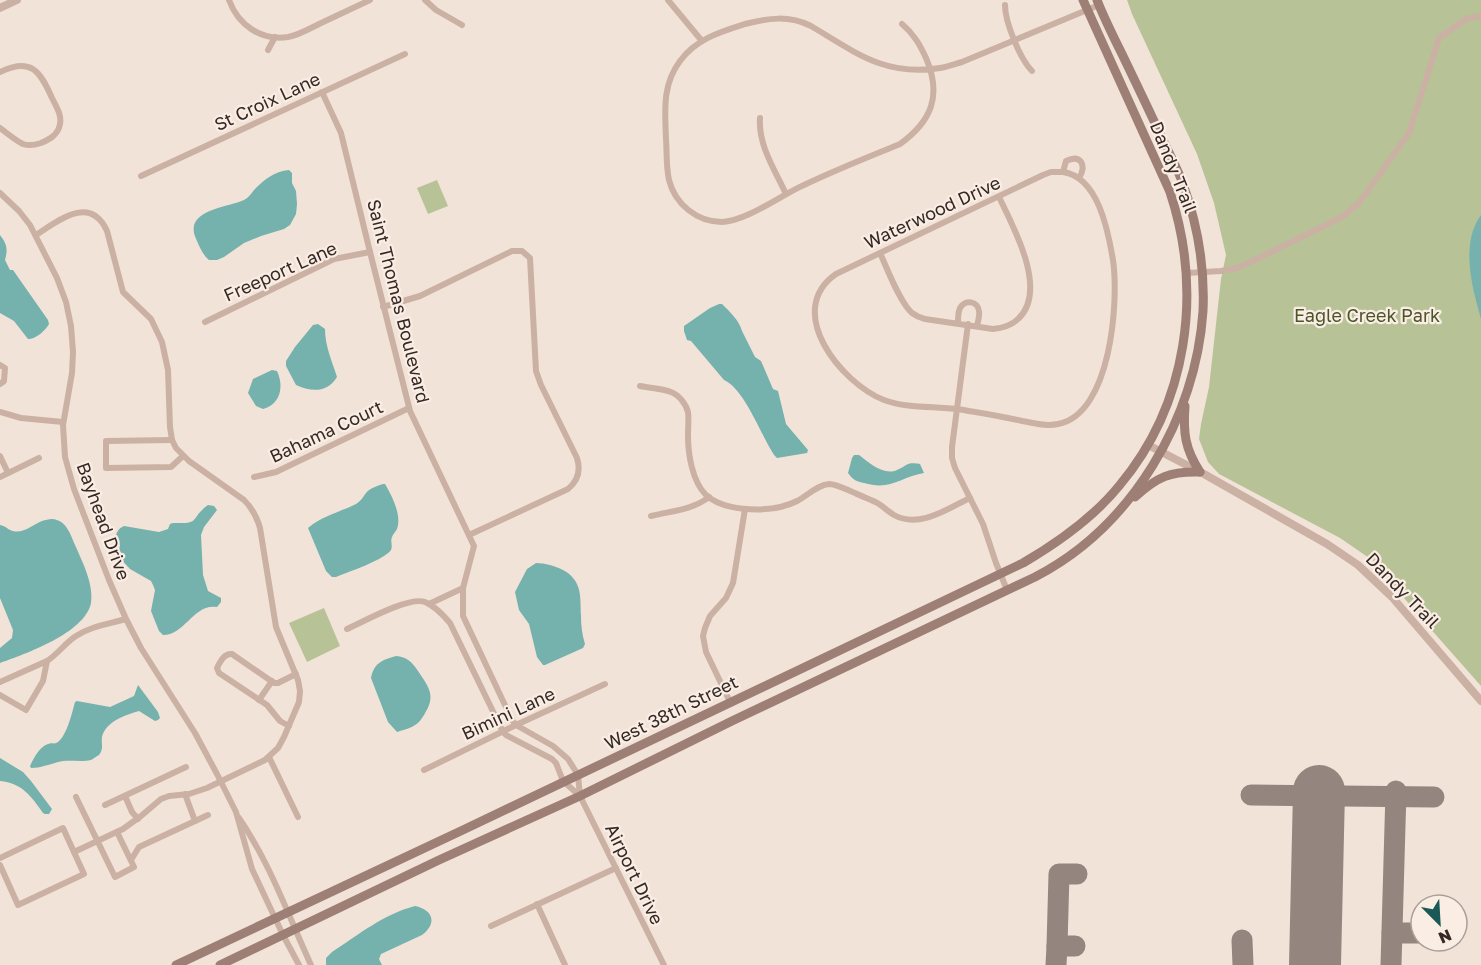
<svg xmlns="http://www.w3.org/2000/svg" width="1481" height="965" viewBox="0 0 1481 965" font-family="'Golos Text',sans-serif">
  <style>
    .green { fill: #b8c297 }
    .water { fill: #75b1ad }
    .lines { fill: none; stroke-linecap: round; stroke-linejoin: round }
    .taxiway { stroke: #94867f; stroke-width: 21 }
    .runway { stroke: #94867f; stroke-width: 52 }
    .minor { stroke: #cbb1a3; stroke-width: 6 }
    .tertiary { stroke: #cbb1a3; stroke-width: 8 }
    .secondary { stroke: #9e7f75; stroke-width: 9 }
    .labels { text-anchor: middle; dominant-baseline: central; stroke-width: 4.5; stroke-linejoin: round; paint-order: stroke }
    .street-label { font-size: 18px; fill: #352926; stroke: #faede4 }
    .park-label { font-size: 18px; fill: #4a5528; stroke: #faede4 }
  </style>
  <rect width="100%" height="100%" fill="#f2e3d8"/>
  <g class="green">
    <path d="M1127 0H1481V686L1413 609 1375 562 1340 538 1219 474 1208 462 1199 439 1201 424 1209 387 1221 279 1226 255 1214 203 1197 154 1132 14Z"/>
    <path d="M437 180 448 206 428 214 417 188Z"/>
    <path d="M324 608 340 646 307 662 289 623Z"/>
  </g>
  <g class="water">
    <path d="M289 170 292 173V183L296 191 297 204 296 214 290 225 284 229 261 236 244 243 224 257 217 260H209C203 255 200 248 197 241 181 210 226 208 244 200 248 198 251 194 254 190 264 180 274 171 289 170Z"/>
    <path d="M1481 215V319C1472 287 1460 244 1481 215Z"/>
    <path d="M0 235C7 244 8 249 5 260L10 270H13L48 320 49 324C45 331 36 339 28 339L14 321 0 313Z"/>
    <path d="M719 304H722C730 312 739 320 742 331L755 357 761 361 773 389 778 391 786 424 808 450 807 453 777 458 775 456C762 438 745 389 724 380L691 341 687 340 684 331V326L710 308Z"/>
    <path d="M318 324 325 329C325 346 332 361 337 377 327 393 311 392 296 385L286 366V361L295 347 313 325Z"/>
    <path d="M272 370 277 371C284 386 281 404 263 409L256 406 248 393 253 379Z"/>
    <path d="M854 455H859C869 463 884 476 897 470 909 465 906 462 920 464L924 473C900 477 891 491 864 483 857 482 852 479 848 473L852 458Z"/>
    <path d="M383 484H385C392 496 402 515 397 529 396 531 393 534 392 537 390 541 393 546 391 550 384 560 348 572 336 577H332L326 571 308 528C322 516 340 512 356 504 361 501 363 497 366 493 370 488 377 486 383 484Z"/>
    <path d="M208 505 214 506 217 510 204 527 201 535 203 575 208 591 221 598V602L217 607C194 603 185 635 163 635L159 631 151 611 155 590 153 585 151 581 130 569 118 556 120 545 115 540C116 534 117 529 124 526L159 532 168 529 170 524 173 523C202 524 189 519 208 505Z"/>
    <path d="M52 519C66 520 70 533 75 545 82 561 94 584 91 603 85 633 25 654 0 663V648L12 638 13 630 0 598V525C6 526 8 530 13 531 23 534 34 524 42 521 45 520 49 519 52 519Z"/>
    <path d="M536 563C545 563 555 566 563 570 583 581 580 597 581 616 581 625 582 635 585 644L583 648 545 665H543L537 657 529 624 519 610 515 592 527 569Z"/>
    <path d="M396 656C407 657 412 662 418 671 430 689 436 696 424 715 417 727 410 728 397 732L388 722 371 678C374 663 382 660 396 656Z"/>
    <path d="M138 685 158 712 160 718 158 720 155 721 139 711C126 715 106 721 102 737 101 743 104 749 99 755 97 756 93 759 91 760 82 762 72 760 63 761 52 763 42 768 31 768L30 766C34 758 39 747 48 744 53 742 53 745 58 742 67 735 72 713 75 702L77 701 110 707 134 696Z"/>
    <path d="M0 758 23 772 31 781 52 809 49 814H45L43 813C31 796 22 783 0 781Z"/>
    <path d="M415 906C434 910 437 924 422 935L381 954 379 959 382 965H326V958L332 952C358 935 384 914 415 906Z"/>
  </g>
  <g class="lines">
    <g class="taxiway">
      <path d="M1251 795 1434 797"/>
      <path d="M1392 933H1421"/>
      <path d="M1242 940 1243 965"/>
      <path d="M1057 946 1059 874H1077"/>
      <path d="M1056 965 1057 946H1075"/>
      <path d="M1391 965 1396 791"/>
    </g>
    <path class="runway" d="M1315 965 1319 791"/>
    <g class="minor">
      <path d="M229 0C238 25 261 41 288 37 299 35 309 29 319 24 336 16 353 8 370 0"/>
      <path d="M425 0 436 10 462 25"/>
      <path d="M668 0 702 41"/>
      <path d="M1005 5C1005 22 1020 59 1032 71"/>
      <path d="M902 24C914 34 920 45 926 58 942 95 932 121 900 144 868 157 835 170 804 185 781 195 747 221 722 222 697 222 675 204 669 180 666 167 667 153 666 139 665 111 662 85 680 61 696 39 720 32 745 24 768 18 789 15 811 26 855 52 885 77 940 68 947 67 955 64 962 62L1099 5"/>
      <path d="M268 50 275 37"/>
      <path d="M0 72C31 57 40 71 52 98 56 106 62 115 60 124 58 135 50 139 41 143 35 145 29 146 23 144 15 140 7 133 0 128"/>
      <path d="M322 92 341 133 370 252 410 411 474 546 463 588V616L512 720 516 725 553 746 568 759 578 775 580 796 664 965"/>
      <path d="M760 118C758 145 775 170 786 194"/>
      <path d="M1063 172C1098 177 1108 230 1113 260 1119 302 1111 414 1058 424 1046 427 1034 423 1022 421 1005 417 987 414 969 411 941 405 911 410 884 400 841 383 783 311 836 274L1043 175 1051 172Z"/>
      <path d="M1063 172 1066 161C1081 154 1087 165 1079 178"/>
      <path d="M141 176 405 54"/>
      <path d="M0 193 19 211 30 225 57 278 66 302 71 326 73 352 72 373 63 425 65 457 74 489 109 580 126 619 141 648 195 733 217 774 236 812 252 869 283 935 299 965"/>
      <path d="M36 235C58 221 90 194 107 231L123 292 151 319 162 342 168 370 170 427 172 440 176 448 189 461 244 500C252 508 257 517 260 528L276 627 298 680 300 691 299 702 284 737 278 748 265 760 207 788 189 794 169 796 161 799 141 816 123 829 74 852"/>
      <path d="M880 253C887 268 900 303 912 313 916 316 921 318 925 319L993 329C1003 328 1011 326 1018 319 1049 291 1013 226 999 197"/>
      <path d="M1187 273 1221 271 1237 268 1259 258 1342 217 1359 203 1409 133 1439 38 1466 19 1481 16"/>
      <path d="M383 307 420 296 512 251H522L530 258 536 371 541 385 577 458C581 471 578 481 568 489L469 535"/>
      <path d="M205 322 334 259 370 252"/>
      <path d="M958 323C958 319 958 312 960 308 965 299 978 301 979 311 980 315 978 321 977 326"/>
      <path d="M968 324 952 447V458L955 468 983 524 996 563 1007 590"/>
      <path d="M0 365 5 368 4 381 0 384"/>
      <path d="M640 386C649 388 662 388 671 392 679 395 686 404 688 412 689 419 688 427 688 435 688 454 692 481 706 495 726 513 774 513 797 501 807 496 817 485 829 484 837 484 847 490 855 493 863 497 872 500 879 504 885 508 889 512 894 515 919 529 947 509 970 498"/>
      <path d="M0 412 21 418 63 422"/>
      <path d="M172 440 106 441V468L171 467 183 456"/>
      <path d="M0 456 8 473"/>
      <path d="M0 477 39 458"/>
      <path d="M254 477 276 472 409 408"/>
      <path d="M651 516C670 511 693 510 709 497"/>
      <path d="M429 604 463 588"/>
      <path d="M347 629C363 622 409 596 425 602 435 606 443 615 450 623L503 732 506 735 552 759 556 763 563 781 580 796"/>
      <path d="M0 682 47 661"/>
      <path d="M0 695 26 710 43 681 47 661C58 654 65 643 76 636 91 626 109 624 126 619"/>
      <path d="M259 700 272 681"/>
      <path d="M730 702 706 652 703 636 705 628 710 616 726 598 733 583 745 509"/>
      <path d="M289 726 280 721 267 705 219 673 217 668C220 662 224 653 232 654L274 683H278L296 674"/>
      <path d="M269 757 298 817"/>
      <path d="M424 770 516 725 605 684"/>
      <path d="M185 794 195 821"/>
      <path d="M125 796 132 812 138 819"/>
      <path d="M76 797 115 877 134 867 117 832"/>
      <path d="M105 805 186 767"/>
      <path d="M239 818C270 863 288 915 311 965"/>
      <path d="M0 858 63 828 84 874 18 905 0 865"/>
      <path d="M131 860 139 847 208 815"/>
      <path d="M537 904 565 965"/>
      <path d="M491 926 616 868"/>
    </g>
    <g class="tertiary">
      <path d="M0 8 17 0"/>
      <path d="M1148 445 1204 474 1327 544 1358 565 1392 597 1481 701"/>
    </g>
    <g class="secondary">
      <path d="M1185 406C1183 433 1185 449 1200 472"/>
      <path d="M1135 497C1157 477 1170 471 1200 472"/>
      <path d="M176 965 465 829 1023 563C1059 542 1093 518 1119 486 1188 404 1203 292 1170 192L1083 0"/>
      <path d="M220 965 439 860 580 796 734 720 1035 577C1132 527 1196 418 1203 311 1205 267 1197 222 1182 181 1176 166 1168 151 1161 136 1148 108 1135 81 1122 54 1113 36 1104 18 1097 0"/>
    </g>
  </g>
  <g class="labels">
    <g class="street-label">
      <text transform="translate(267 101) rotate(-25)">St Croix Lane</text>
      <text transform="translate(1174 167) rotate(68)">Dandy Trail</text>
      <text transform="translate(932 212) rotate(-25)">Waterwood Drive</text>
      <text transform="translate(280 271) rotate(-24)">Freeport Lane</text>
      <text transform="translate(399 301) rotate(76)">Saint Thomas Boulevard</text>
      <text transform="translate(326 431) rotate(-25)">Bahama Court</text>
      <text transform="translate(104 521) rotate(70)">Bayhead Drive</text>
      <text transform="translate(1403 590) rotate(46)">Dandy Trail</text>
      <text transform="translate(671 712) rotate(-26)">West 38th Street</text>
      <text transform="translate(508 713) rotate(-25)">Bimini Lane</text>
      <text transform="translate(635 874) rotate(64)">Airport Drive</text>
    </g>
    <g class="park-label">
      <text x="1367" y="315">Eagle Creek Park</text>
    </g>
  </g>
  <g transform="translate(1439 923) rotate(156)"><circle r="28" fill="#faede4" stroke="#ab9f98" stroke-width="1.5"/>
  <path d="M0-4.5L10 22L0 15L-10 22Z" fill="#195956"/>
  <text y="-9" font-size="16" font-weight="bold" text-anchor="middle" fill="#352926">N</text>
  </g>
</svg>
